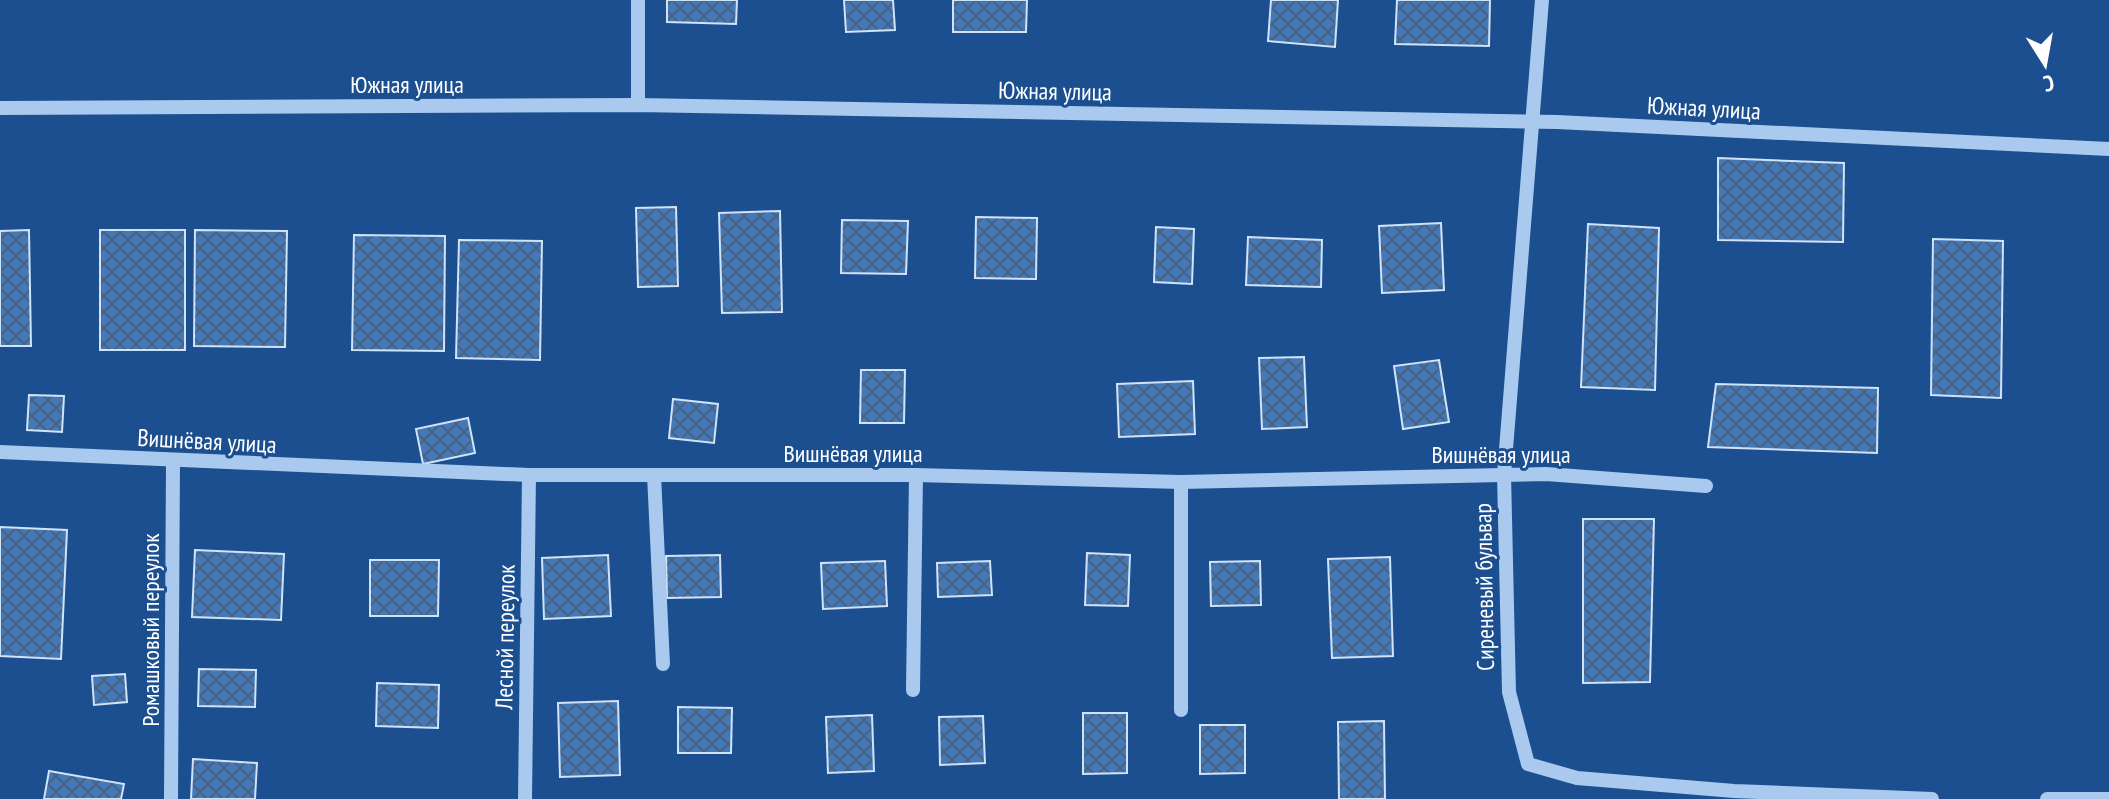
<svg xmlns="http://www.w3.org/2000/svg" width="2109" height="799" viewBox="0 0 2109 799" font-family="'PT Sans Narrow',sans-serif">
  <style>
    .building { fill: url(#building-cross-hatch); stroke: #cfe3fa; stroke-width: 2 }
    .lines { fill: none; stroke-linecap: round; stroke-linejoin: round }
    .minor { stroke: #a9c9ee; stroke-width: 14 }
    .labels { text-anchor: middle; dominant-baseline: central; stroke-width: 6; stroke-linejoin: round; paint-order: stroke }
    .street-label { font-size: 24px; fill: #fff; stroke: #1b4f8f }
  </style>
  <defs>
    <pattern id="building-cross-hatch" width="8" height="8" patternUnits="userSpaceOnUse" patternTransform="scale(2)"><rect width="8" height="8" fill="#4478b7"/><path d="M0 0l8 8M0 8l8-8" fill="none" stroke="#486282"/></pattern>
  </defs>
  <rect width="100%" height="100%" fill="#1b4f8f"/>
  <g class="building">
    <path d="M667 0H737L736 24 667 22Z"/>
    <path d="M844 0H893L895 30 846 32Z"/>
    <path d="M953 0H1027L1026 32H953Z"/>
    <path d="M1271 0H1338L1335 47 1268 41Z"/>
    <path d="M1397 0H1490L1489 46 1395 44Z"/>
    <path d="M1718 158 1844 163 1843 242 1718 240Z"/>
    <path d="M676 207 678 286 638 287 636 208Z"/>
    <path d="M780 211 782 312 722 313 719 213Z"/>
    <path d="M976 217 1037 218 1036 279 975 278Z"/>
    <path d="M842 220 908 221 906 274 841 273Z"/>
    <path d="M1441 223 1444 290 1382 293 1379 226Z"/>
    <path d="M1588 224 1659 228 1655 390 1581 387Z"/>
    <path d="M1156 227 1194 229 1192 284 1154 282Z"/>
    <path d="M29 230 31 346H0V231Z"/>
    <rect x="100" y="230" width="85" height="120"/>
    <path d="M195 230 287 231 285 347 194 346Z"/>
    <path d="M354 235 445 236 444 351 352 350Z"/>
    <path d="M1248 237 1322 240 1321 287 1246 285Z"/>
    <path d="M1933 239 2003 241 2001 398 1931 395Z"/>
    <path d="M459 240 542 241 540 360 456 358Z"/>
    <path d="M1304 357 1307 427 1262 429 1259 358Z"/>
    <path d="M1439 360 1449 422 1403 429 1394 366Z"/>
    <path d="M861 370H905L904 423H860Z"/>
    <path d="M1193 381 1195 434 1119 437 1117 384Z"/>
    <path d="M1716 384 1878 388 1877 453 1708 447Z"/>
    <path d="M29 395 64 396 62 432 27 430Z"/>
    <path d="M673 399 718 404 714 443 669 438Z"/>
    <path d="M468 418 475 453 423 464 416 429Z"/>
    <path d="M1583 519H1654L1650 682 1583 683Z"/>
    <path d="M0 527 67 530 61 659 0 656Z"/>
    <path d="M195 550 284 554 281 620 192 617Z"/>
    <path d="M1087 553 1130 555 1128 606 1085 605Z"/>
    <path d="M608 555 611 616 544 619 542 558Z"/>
    <path d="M720 555 721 597 667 598 666 556Z"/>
    <path d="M1390 557 1393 656 1332 658 1328 559Z"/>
    <path d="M370 560H439L438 616H370Z"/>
    <path d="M885 561 887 606 823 609 821 563Z"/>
    <path d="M990 561 992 595 938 597 937 563Z"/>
    <path d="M1260 561 1261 605 1211 606 1210 562Z"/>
    <path d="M199 669 256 670 255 707 198 706Z"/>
    <path d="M125 674 127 702 94 705 92 676Z"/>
    <path d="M377 683 439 685 438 728 376 726Z"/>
    <path d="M618 701 620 775 560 777 558 703Z"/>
    <path d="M678 707 732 708 731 753H678Z"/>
    <path d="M1083 713H1127V773L1083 774Z"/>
    <path d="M872 715 874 771 828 773 826 717Z"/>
    <path d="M983 716 985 763 940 765 939 717Z"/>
    <path d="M1384 721 1385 799H1339L1338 722Z"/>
    <path d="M1200 725H1245V773L1200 774Z"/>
    <path d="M193 759 257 763 255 799H191Z"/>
    <path d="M49 771 124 784 121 799H44Z"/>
  </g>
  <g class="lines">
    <g class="minor">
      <path d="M1542 0 1504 474 1509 692 1528 764 1577 778 1734 791 1932 799"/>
      <path d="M638 105V0"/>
      <path d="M0 108 638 105 1557 122 2109 149"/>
      <path d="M0 452 529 475H916L1181 482 1546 474 1706 486"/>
      <path d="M654 475 663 664"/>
      <path d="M913 690 916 475"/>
      <path d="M1181 710V482"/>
      <path d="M171 799 173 462"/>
      <path d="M525 799 529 475"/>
      <path d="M2047 799H2109"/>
    </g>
  </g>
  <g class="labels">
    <g class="street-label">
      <text x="407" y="84">Южная улица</text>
      <text transform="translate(1055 91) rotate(1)">Южная улица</text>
      <text transform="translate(1704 108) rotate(3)">Южная улица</text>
      <text transform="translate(207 441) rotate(3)">Вишнёвая улица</text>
      <text x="853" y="453">Вишнёвая улица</text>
      <text x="1501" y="454">Вишнёвая улица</text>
      <text transform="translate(1484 587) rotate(-91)">Сиреневый бульвар</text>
      <text transform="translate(150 630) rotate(-90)">Ромашковый переулок</text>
      <text transform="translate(505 637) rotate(-89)">Лесной переулок</text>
    </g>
  </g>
  <g transform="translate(2045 64) rotate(169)" stroke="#1b4f8f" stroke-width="6" paint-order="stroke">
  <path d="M0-6L14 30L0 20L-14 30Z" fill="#ffffff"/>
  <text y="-12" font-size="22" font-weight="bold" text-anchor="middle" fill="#ffffff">С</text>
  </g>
</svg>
